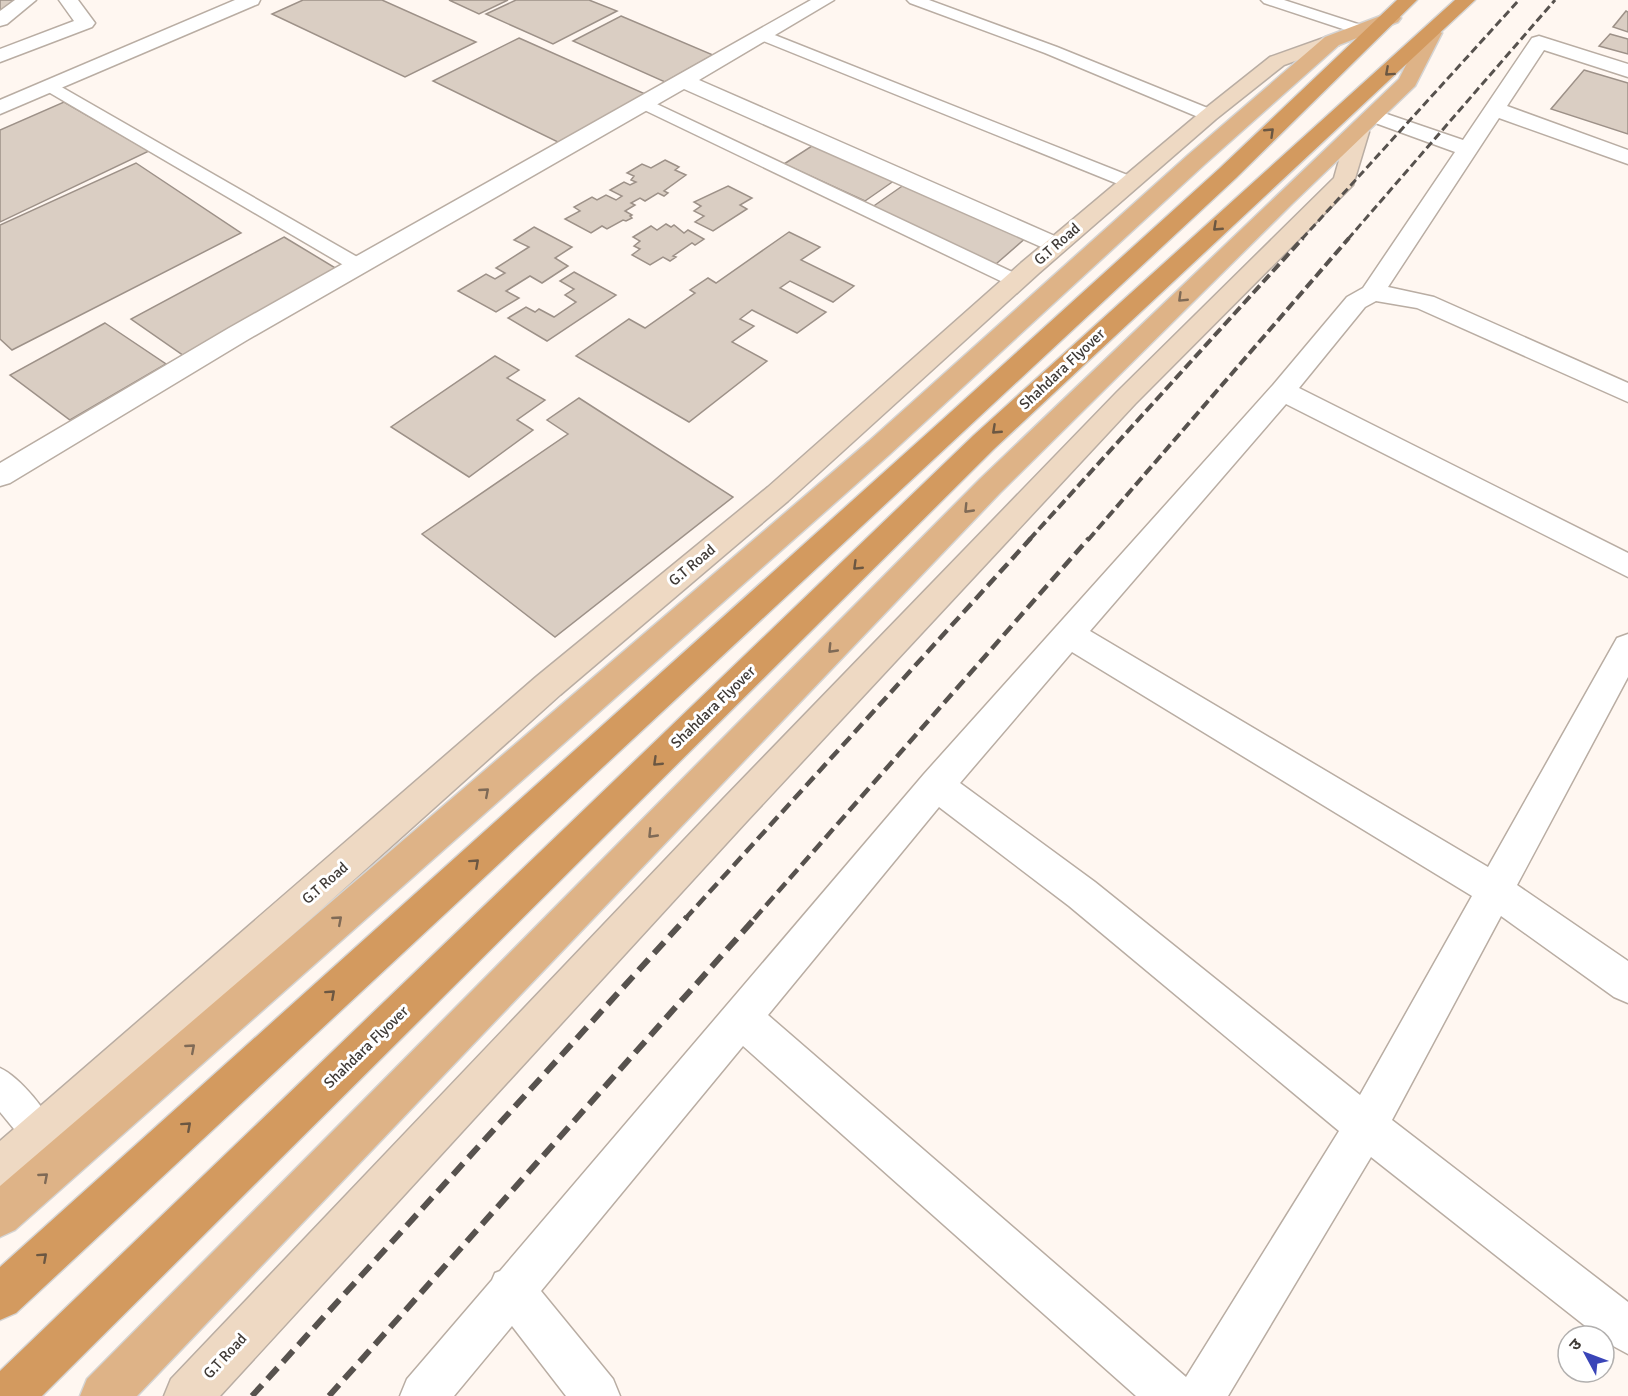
<svg xmlns="http://www.w3.org/2000/svg" width="1628" height="1396" viewBox="0 0 1628 1396" font-family="Signika,'Noto Sans Devanagari',sans-serif">
  <style>
    .building { fill: #dacec3; stroke: #9d9188; stroke-width: 1.5 }
    .lines { fill: none; stroke-linecap: round; stroke-linejoin: round }
    .service-casing { stroke: #b9ada3; stroke-width: 3 }
    .minor-casing { stroke: #b9ada3; stroke-width: 3 }
    .tertiary-casing { stroke: #b9ada3; stroke-width: 3 }
    .secondary-casing { stroke: #b9ada3; stroke-width: 3 }
    .primary-casing { stroke: #d5d4d3; stroke-width: 3 }
    .trunk-casing { stroke: #d5d4d3; stroke-width: 3 }
    .service { fill: #fff; fill-rule: evenodd }
    .minor { fill: #fff; fill-rule: evenodd }
    .tertiary { fill: #fff; fill-rule: evenodd }
    .secondary { fill: #eed9c3; fill-rule: evenodd }
    .primary { fill: #deb387; fill-rule: evenodd }
    .trunk { fill: #d39a5f; fill-rule: evenodd }
    .rail-far3 { stroke: #57524e; stroke-width: 3; stroke-dasharray: 8 4; stroke-linecap: butt }
    .rail-far2 { stroke: #57524e; stroke-width: 4; stroke-dasharray: 10 4.5; stroke-linecap: butt }
    .rail-far1 { stroke: #57524e; stroke-width: 4.5; stroke-dasharray: 12 6; stroke-linecap: butt }
    .rail { stroke: #57524e; stroke-width: 6; stroke-dasharray: 15 8; stroke-linecap: butt }
    .oneway { stroke: #6b5742 }
    .oneway2 { stroke: #7f6a56 }
    .labels { text-anchor: middle; dominant-baseline: central; stroke-width: 6; stroke-linejoin: round; paint-order: stroke }
    .street-label { font-size: 15px; fill: #3f3a36; stroke: #fff }
  </style>
  <rect width="100%" height="100%" fill="#fff7f1"/>
  <g class="building">
    <path d="M0 0H17L0 12Z"/>
    <path d="M303 0H382L476 42 405 77 272 14Z"/>
    <path d="M449 0H508L479 14Z"/>
    <path d="M516 0H589L617 11 553 44 486 14Z"/>
    <path d="M1626 11 1628 12V32L1613 27Z"/>
    <path d="M621 16 713 55 665 82 573 41Z"/>
    <path d="M1610 34 1628 39V54L1599 46Z"/>
    <path d="M519 38 652 97 566 146 433 81Z"/>
    <path d="M1584 70 1628 83V134L1551 109Z"/>
    <path d="M64 102 149 151 0 222V130Z"/>
    <path d="M818 142 898 178 865 201 784 164Z"/>
    <path d="M665 160 679 167 675 170 686 175 664 191 668 193 664 196 658 193 645 201 640 198 631 203 635 205 625 211 632 215 630 216 632 218 626 221 623 220 607 229 602 226 591 233 565 219 580 211 574 207 592 197 597 200 606 195 616 200 622 196 610 190 624 182 630 185 636 182 631 180 634 176 627 173 642 164 651 168Z"/>
    <path d="M136 163 241 233 12 350 0 339V225Z"/>
    <path d="M908 182 1028 236 996 264 868 210Z"/>
    <path d="M728 186 752 198 740 205 747 209 713 231 695 222 704 216 694 211 701 206 694 202Z"/>
    <path d="M666 224 671 227 674 225 684 233 688 230 704 239 695 245 692 243 673 256 676 257 670 261 663 257 650 265 632 255 640 249 634 246 640 241 633 237 651 226 657 230Z"/>
    <path d="M534 227 572 247 555 258 568 266 542 283 530 276 506 291 519 298 496 312 458 291 486 274 495 279 505 273 496 268 529 247 514 240Z"/>
    <path d="M789 232 820 247 801 260 854 286 833 302 790 281 780 288 826 312 797 333 752 310 740 319 754 326 732 342 767 361 689 422 576 356 629 319 645 328 695 293 690 290 708 278 716 283Z"/>
    <path d="M284 237 342 272 190 360 131 319Z"/>
    <path d="M574 272 616 295 547 341 508 318 526 307 535 312 539 309 554 317 576 302 565 295 574 289 560 281Z"/>
    <path d="M105 323 166 364 70 420 10 375Z"/>
    <path d="M495 356 519 370 507 378 545 400 517 420 533 430 469 477 391 427Z"/>
    <path d="M579 398 733 497 555 637 422 534 568 434 547 420Z"/>
  </g>
  <g class="lines">
    <defs>
      <g id="service">
        <path d="M907 0H929L1057 47 1215 111 1218 115 1215 119H1203L1045 53 910 3Z"/>
        <path d="M1261 0H1284L1367 27 1369 30 1367 33H1355L1264 3Z"/>
        <path d="M762 30 1135 178 1138 182 1129 188 1123 186 756 38 754 35 756 32Z"/>
        <path d="M51 81 366 262 369 266 366 270H352L45 90 43 86 45 82Z"/>
        <path d="M642 97 1023 277 1026 281 1023 285H1009L636 106 633 102Z"/>
        <path d="M0 1068C20 1077 49 1113 57 1134L52 1146 40 1151 28 1146 0 1112Z"/>
      </g>
      <g id="minor">
        <path d="M15 0H36L7 24 0 26V11Z"/>
        <path d="M59 0H78L95 23 92 27 0 62V49L74 21Z"/>
        <path d="M811 0H834L699 80 1064 240 1068 245 1064 250H1048L684 89 247 340 10 483 0 486V463L229 328Z"/>
        <path d="M1539 36 1628 64V77L1544 50 1507 106 1628 150V164L1499 118 1388 287 1434 297 1628 383V402L1417 308 1376 301 1365 307 1299 388 1628 553V577L1286 404 1090 631 1488 867 1617 638 1628 634V677L1517 885 1628 961V1003L1614 997 1501 916 1392 1120 1628 1302V1354L1604 1341V1336H1598L1371 1157 1228 1396H1136L743 1046 541 1291 613 1379 620 1396H566L512 1326 454 1396H400L407 1379 492 1280 495 1273 500 1271 924 774 1273 385 1347 297 1363 288 1455 152 1367 120 1363 116 1367 112H1381L1463 140 1532 38ZM1072 652 1472 896 1360 1095 1095 882 960 783ZM939 807 1069 906 1339 1131 1186 1377 768 1015Z"/>
      </g>
      <path id="tertiary" d="M235 0H260L258 4 0 114V100Z"/>
      <g id="secondary">
        <path d="M1332 35 1339 37 1342 41 1339 45 1284 65 1216 119 1039 273 788 501 560 695 15 1184 0 1190V1141L536 677 768 487 1021 263 1202 111 1270 57Z"/>
        <path d="M1358 126 1366 127 1369 132 1353 185 1135 404 747 821 220 1396H164L171 1379 723 799 1117 392 1334 178 1347 132 1350 127Z"/>
      </g>
      <g id="primary">
        <path d="M1391 12 1398 14 1401 18 1398 22 1339 45 1204 165 889 455 15 1230 0 1237V1186L869 441 1188 155 1325 37Z"/>
        <path d="M1432 27 1442 33 1415 86 1292 204 1000 493 137 1396H80L87 1379 980 479 1399 79 1422 33Z"/>
      </g>
      <g id="trunk">
        <path d="M1397 0H1417L1236 178 16 1313 0 1320V1267L941 421 1220 168Z"/>
        <path d="M1455 0H1475L994 449 42 1396H0V1371L974 435Z"/>
      </g>
    </defs>
    <use href="#service" class="service-casing"/>
    <use href="#minor" class="minor-casing"/>
    <use href="#tertiary" class="tertiary-casing"/>
    <use href="#secondary" class="secondary-casing"/>
    <use href="#primary" class="primary-casing"/>
    <use href="#trunk" class="trunk-casing"/>
    <use href="#service" class="service"/>
    <use href="#minor" class="minor"/>
    <use href="#tertiary" class="tertiary"/>
    <use href="#secondary" class="secondary"/>
    <use href="#primary" class="primary"/>
    <use href="#trunk" class="trunk"/>
    <g class="rail-far3">
      <path d="M1302 239 1519 0"/>
      <path d="M1348 239 1555 0"/>
    </g>
    <g class="rail-far2">
      <path d="M1029 540 1303 238"/>
      <path d="M1088 540 1349 238"/>
    </g>
    <g class="rail-far1">
      <path d="M685 919 1031 538"/>
      <path d="M754 919 1089 538"/>
    </g>
    <g class="rail">
      <path d="M252 1396 687 917"/>
      <path d="M329 1396 756 917"/>
    </g>
  </g>
  <defs><path id="oneway-chevron" d="M-2-3.5L2.5 0L-2 3.5" fill="none" stroke-width="1.6" stroke-linecap="round" stroke-linejoin="round" transform="scale(1.5)"/></defs>
  <g class="oneway">
    <use href="#oneway-chevron" transform="translate(1389 72) rotate(138)"/>
    <use href="#oneway-chevron" transform="translate(1270 132) rotate(-44)"/>
    <use href="#oneway-chevron" transform="translate(1217 227) rotate(137)"/>
    <use href="#oneway-chevron" transform="translate(996 430) rotate(137)"/>
    <use href="#oneway-chevron" transform="translate(857 566) rotate(136)"/>
    <use href="#oneway-chevron" transform="translate(657 762) rotate(136)"/>
    <use href="#oneway-chevron" transform="translate(475 863) rotate(-42)"/>
    <use href="#oneway-chevron" transform="translate(331 994) rotate(-42)"/>
    <use href="#oneway-chevron" transform="translate(187 1126) rotate(-42)"/>
    <use href="#oneway-chevron" transform="translate(43 1257) rotate(-42)"/>
  </g>
  <g class="oneway2">
    <use href="#oneway-chevron" transform="translate(1182 298) rotate(136)"/>
    <use href="#oneway-chevron" transform="translate(968 509) rotate(134)"/>
    <use href="#oneway-chevron" transform="translate(832 649) rotate(134)"/>
    <use href="#oneway-chevron" transform="translate(485 792) rotate(-41)"/>
    <use href="#oneway-chevron" transform="translate(652 834) rotate(134)"/>
    <use href="#oneway-chevron" transform="translate(338 920) rotate(-41)"/>
    <use href="#oneway-chevron" transform="translate(191 1048) rotate(-41)"/>
    <use href="#oneway-chevron" transform="translate(44 1177) rotate(-41)"/>
  </g>
  <g class="labels">
    <g class="street-label">
      <text transform="translate(1057 244) rotate(-41)">G.T Road</text>
      <text transform="translate(1062 369) rotate(-43)">Shahdara Flyover</text>
      <text transform="translate(692 565) rotate(-40)">G.T Road</text>
      <text transform="translate(713 707) rotate(-44)">Shahdara Flyover</text>
      <text transform="translate(325 883) rotate(-41)">G.T Road</text>
      <text transform="translate(366 1047) rotate(-44)">Shahdara Flyover</text>
      <text transform="translate(225 1356) rotate(-47)">G.T Road</text>
    </g>
  </g>
  <g transform="translate(1586 1354) rotate(311)"><circle r="28" fill="#ffffff" stroke="#b2b0af" stroke-width="1.5"/>
  <path d="M0-4.5L10 22L0 15L-10 22Z" fill="#3a45b8"/>
  <text y="-9" font-size="16" font-weight="bold" text-anchor="middle" fill="#3f3a36">उ</text>
  </g>
</svg>
